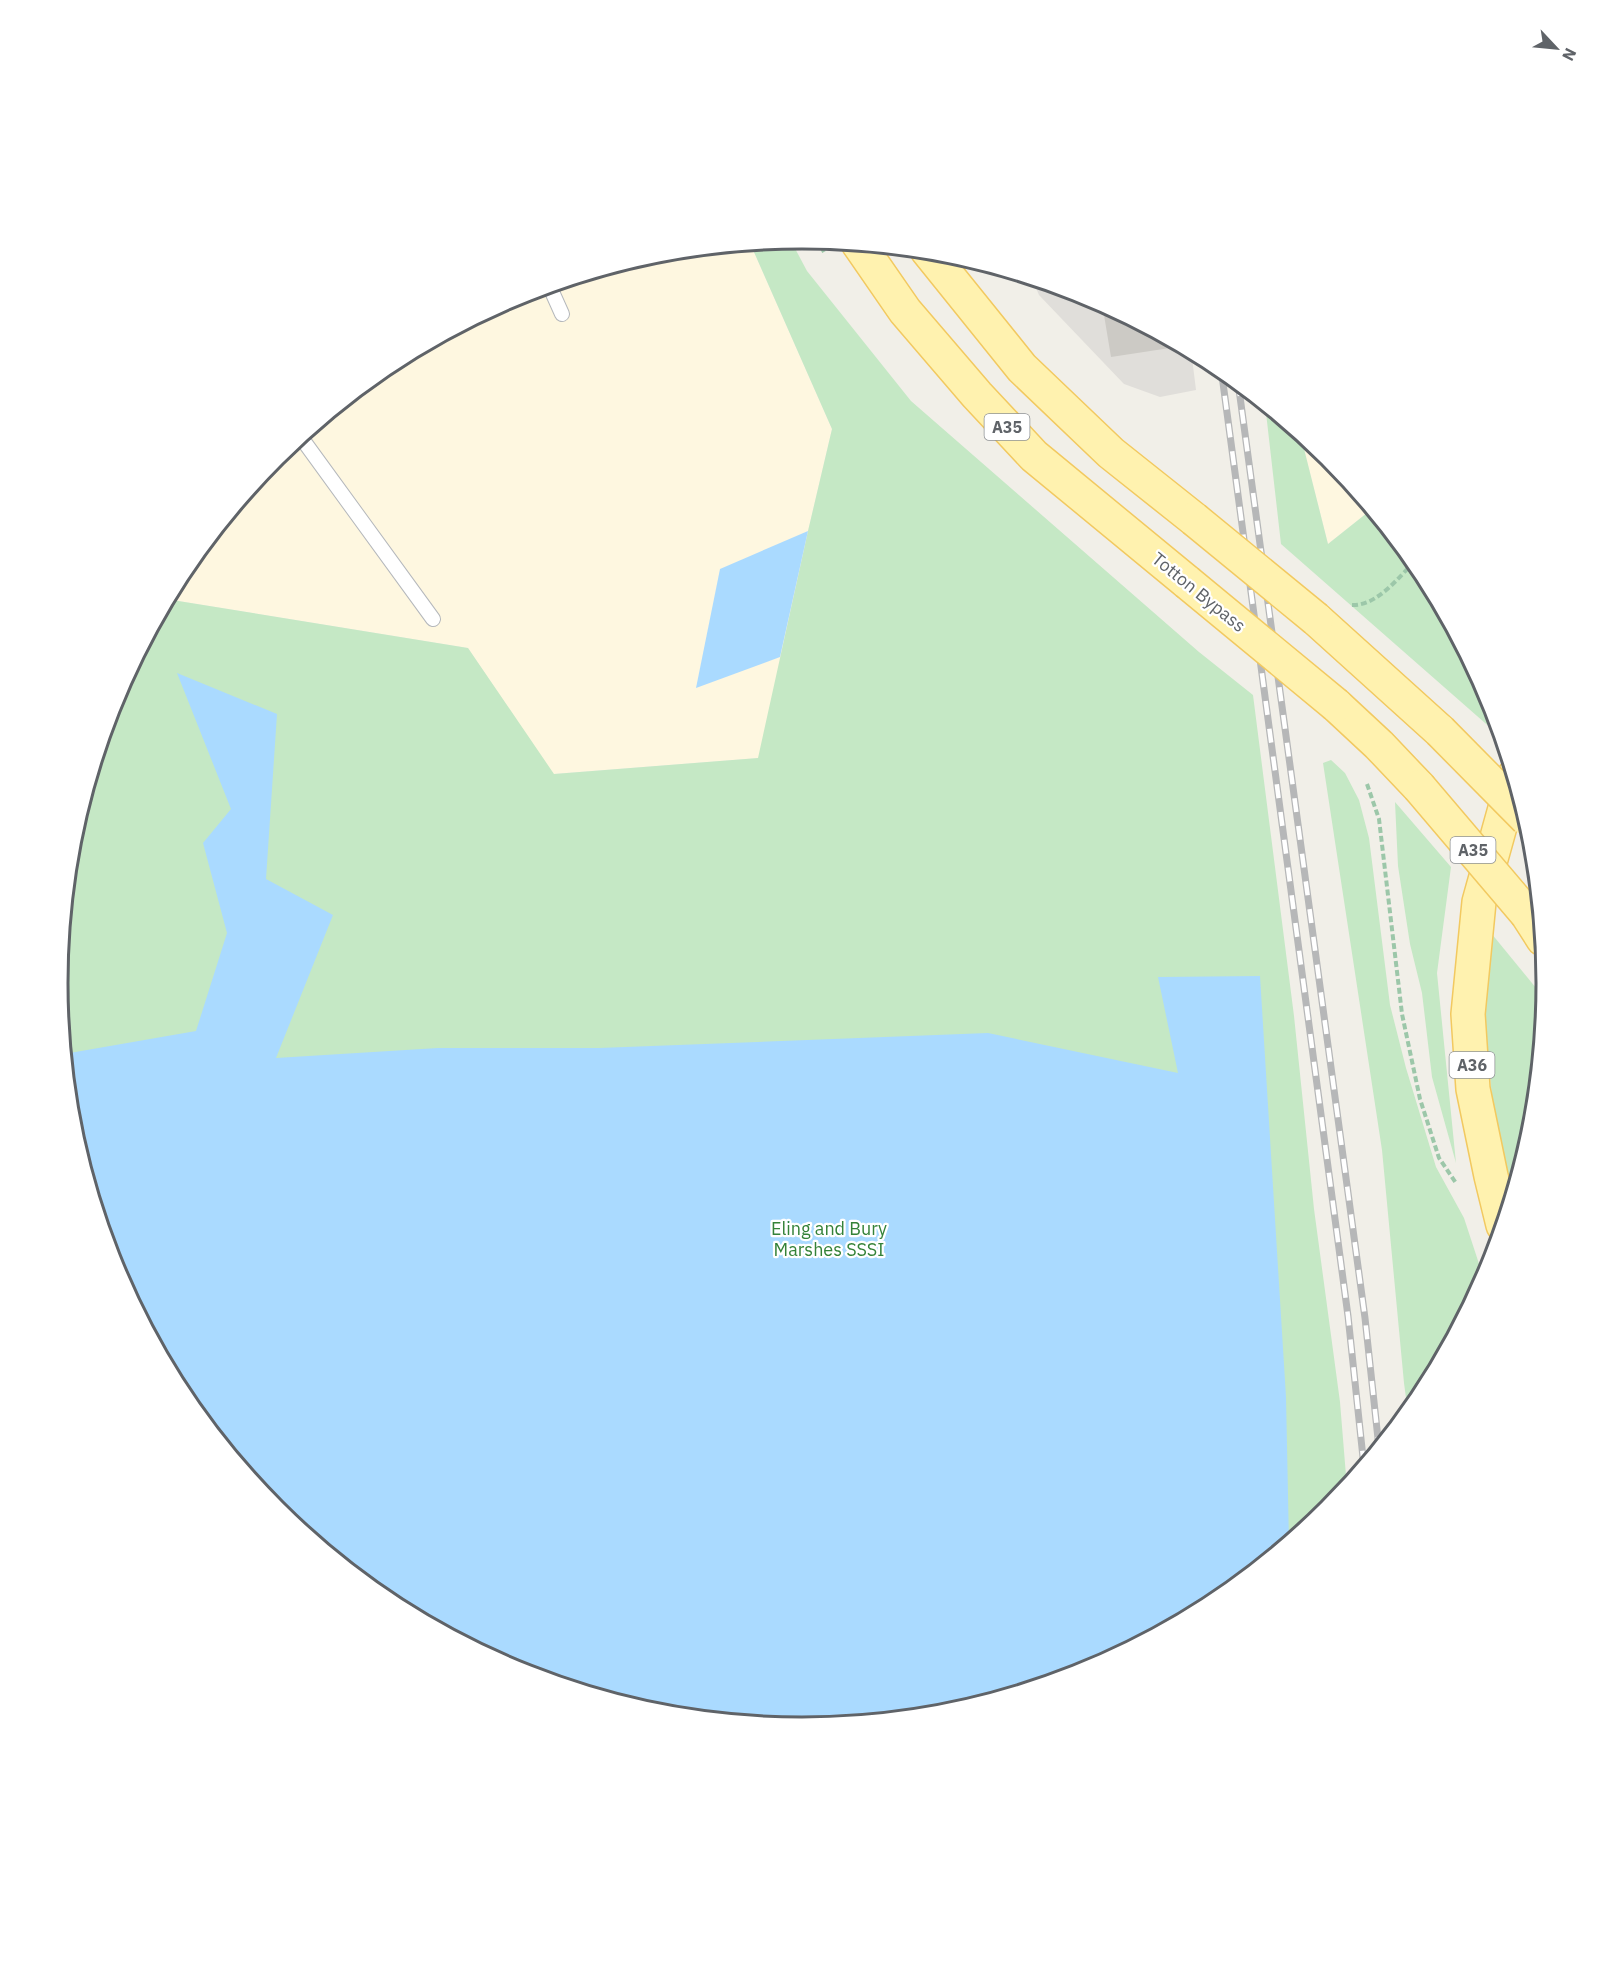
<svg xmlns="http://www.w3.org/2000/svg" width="1604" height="1966" viewBox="0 0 1604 1966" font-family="'IBM Plex Sans',sans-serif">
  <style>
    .commercial { fill: #fef7e0 }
    .industrial { fill: #e0deda }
    .green { fill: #c5e8c5 }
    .water { fill: #aadaff }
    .building { fill: #cccac5 }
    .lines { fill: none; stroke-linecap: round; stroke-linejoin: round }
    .service-casing { stroke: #b5b8bc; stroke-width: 16 }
    .primary-casing { stroke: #f2c960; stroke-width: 36 }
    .path { stroke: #9cc7a9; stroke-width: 4; stroke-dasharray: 6 3; stroke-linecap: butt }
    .service { stroke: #fff; stroke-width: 14 }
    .primary { stroke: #fff2af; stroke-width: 33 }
    .rail-casing { stroke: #b6b7b8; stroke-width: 7 }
    .rail { stroke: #fff; stroke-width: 4.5; stroke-dasharray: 14; stroke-linecap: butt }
    .primary-bridge-casing { stroke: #f2c960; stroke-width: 36; stroke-linecap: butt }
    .primary-bridge { stroke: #fff2af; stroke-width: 33 }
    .labels { text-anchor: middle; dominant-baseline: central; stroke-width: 4.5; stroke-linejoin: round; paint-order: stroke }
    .shield { fill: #fff; stroke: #8f9295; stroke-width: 1.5 }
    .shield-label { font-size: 16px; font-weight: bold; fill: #5f6368 }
    .street-label { font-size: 18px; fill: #5f6368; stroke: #fff }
    .park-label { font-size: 18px; fill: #348238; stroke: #fff }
    .rim { fill: none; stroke: #5f6368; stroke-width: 3 }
  </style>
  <rect width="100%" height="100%" fill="#f1efe8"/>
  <g class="commercial">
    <path d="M750 243 832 429 808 531 759 758 553 774 468 648 166 599 183 569 275 456 388 363 517 295 657 252Z"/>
    <path d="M1300 433 1329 456 1372 509 1328 544Z"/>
  </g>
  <path class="industrial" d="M1032 278 1087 295 1191 350 1196 390 1160 397 1124 384 1039 295Z"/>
  <g class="green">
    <path d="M790 239 807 271 911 401 1199 652 1253 695 1294 1016 1314 1209 1340 1402 1347 1488 1329 1510 1216 1603 1087 1671 947 1714 802 1728 656 1714 517 1671 388 1602 275 1510 182 1397 114 1268 71 1128 57 983 71 837 114 698 166 599 468 648 554 774 758 758 808 531 832 429 750 243Z"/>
    <path d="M1265 404 1300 433 1328 544 1372 509 1422 569 1490 698 1496 717 1493 730 1281 544Z"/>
    <path d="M1331 760 1345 773 1359 800 1369 838 1390 1005 1406 1068 1436 1167 1464 1218 1484 1279 1421 1397 1408 1413 1404 1383 1382 1150 1323 763Z"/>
    <path d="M1395 802 1451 867 1437 973 1456 1163 1432 1077 1422 993 1410 944 1398 866Z"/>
    <path d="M1491 933 1545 999 1533 1129 1512 1196 1495 1125 1484 1019Z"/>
  </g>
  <g class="water">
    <path d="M808 531 780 657 696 688 720 569Z"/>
    <path d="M177 673 277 714 266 879 333 915 276 1058 438 1048H599L988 1033 1178 1073 1158 977 1260 976 1286 1397 1289 1543 1216 1603 1087 1671 947 1714 802 1728 656 1714 517 1671 388 1602 275 1510 182 1397 114 1268 71 1128 64 1054 196 1031 227 933 203 843 231 809Z"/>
  </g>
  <path class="building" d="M1102 303 1183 346 1111 357Z"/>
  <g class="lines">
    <defs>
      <g id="service">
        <path d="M549 285 562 314"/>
        <path d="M300 436 433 619"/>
      </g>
      <g id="primary">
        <path d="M858 243 905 311 977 395 1034 456 1187 582"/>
        <path d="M927 250 1022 368 1111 453 1194 519"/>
        <path d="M1316 619 1440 731"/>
        <path d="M1336 705 1379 745 1419 787"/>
        <path d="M1527 914 1543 939"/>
        <path d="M1503 1225 1491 1176 1473 1089 1468 1014 1479 902 1514 776"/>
      </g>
    </defs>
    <use href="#service" class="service-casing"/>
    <use href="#primary" class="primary-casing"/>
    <g class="path">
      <path d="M817 239 824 252"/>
      <path d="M1352 605C1377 606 1398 578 1415 561"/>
      <path d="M1367 784 1379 819 1402 1014 1420 1099 1439 1158 1456 1183"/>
    </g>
    <use href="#service" class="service"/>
    <use href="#primary" class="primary"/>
    <defs>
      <g id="rail">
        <path d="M1221 368 1348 1316 1364 1467"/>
        <path d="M1238 382 1365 1318 1379 1448"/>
      </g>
    </defs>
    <use href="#rail" class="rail-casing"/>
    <use href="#rail" class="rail"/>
    <defs>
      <g id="primary-bridge">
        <path d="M1194 519 1316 619"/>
        <path d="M1187 582 1336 705"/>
        <path d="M1440 731 1527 819"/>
        <path d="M1419 787 1527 914"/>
      </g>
    </defs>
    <use href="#primary-bridge" class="primary-bridge-casing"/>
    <use href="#primary-bridge" class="primary-bridge"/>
  </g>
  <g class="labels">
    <g class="shield">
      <rect x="984.5" y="414" width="45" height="26" rx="4.5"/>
      <rect x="1450.5" y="837" width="45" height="26" rx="4.5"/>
      <rect x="1449.5" y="1052" width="45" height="26" rx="4.5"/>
    </g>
    <g class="shield-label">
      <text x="1007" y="427">A35</text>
      <text x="1473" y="850">A35</text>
      <text x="1472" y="1065">A36</text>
    </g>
    <g class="street-label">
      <text transform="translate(1199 592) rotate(39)">Totton Bypass</text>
    </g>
    <g class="park-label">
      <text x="829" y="1228">Eling and Bury<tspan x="829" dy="21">Marshes SSSI</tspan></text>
    </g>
  </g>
  <path d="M0 0H1604V1966H0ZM68 983a734 734 0 1 1 1468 0a734 734 0 1 1-1468 0Z" fill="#fff" fill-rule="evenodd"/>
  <path class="rim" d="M68 983a734 734 0 1 1 1468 0a734 734 0 1 1-1468 0Z"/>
  <g transform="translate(1556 48) rotate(116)" stroke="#ffffff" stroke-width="4.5" paint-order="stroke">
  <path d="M0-4.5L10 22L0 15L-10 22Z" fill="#5f6368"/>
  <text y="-9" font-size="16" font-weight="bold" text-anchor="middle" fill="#5f6368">N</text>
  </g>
</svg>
